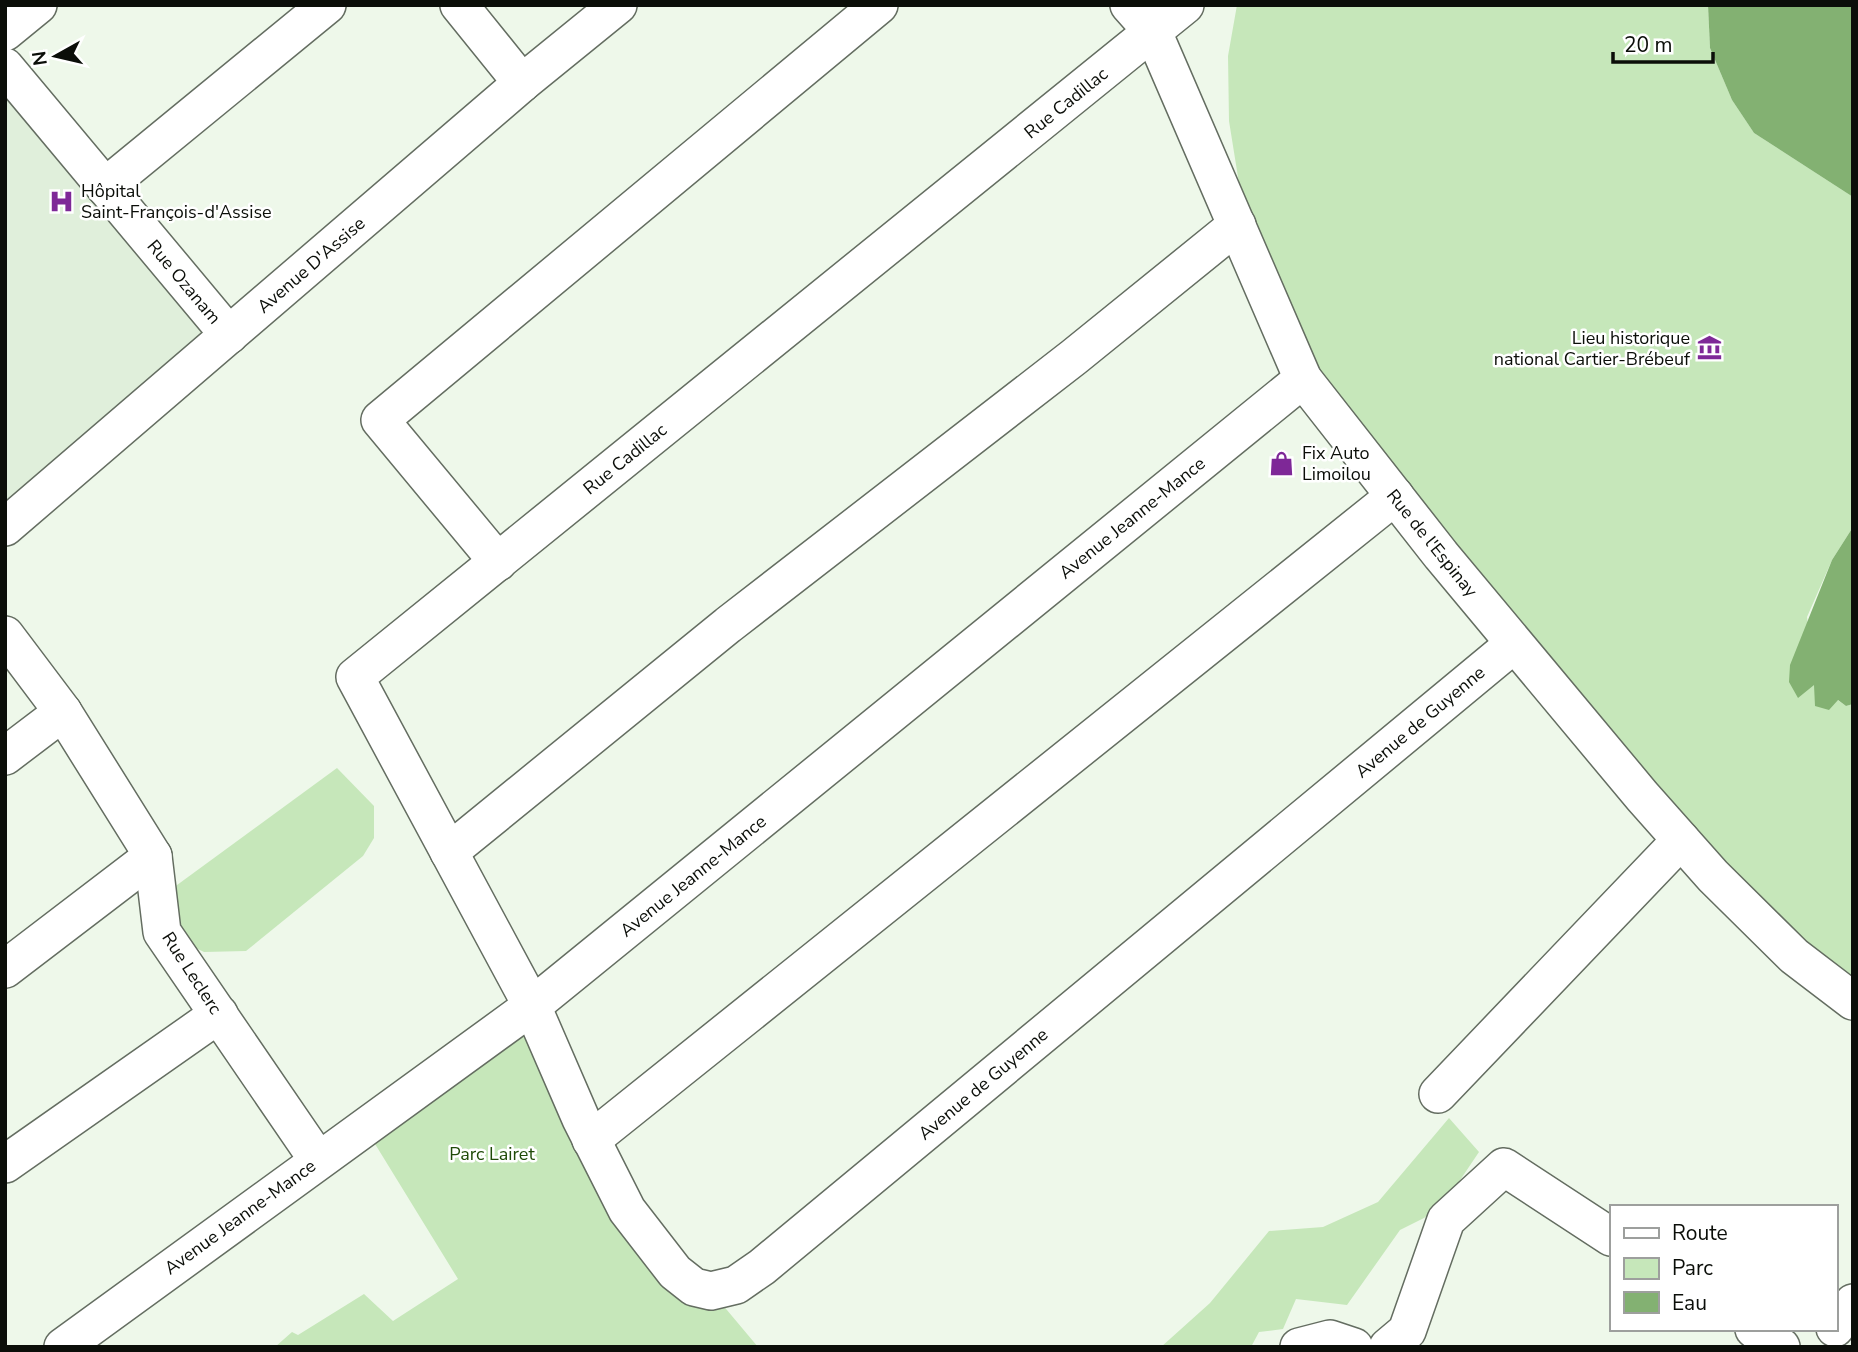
<svg xmlns="http://www.w3.org/2000/svg" width="1858" height="1352" viewBox="0 0 1858 1352" font-family="'Nunito Sans',sans-serif">
  <style>
    .built { fill: #e0efdb }
    .green { fill: #c6e7ba }
    .water { fill: #83b172 }
    .lines { fill: none; stroke-linecap: round; stroke-linejoin: round }
    .minor-casing { stroke: #646d61; stroke-width: 40 }
    .minor { stroke: #fff; stroke-width: 37 }
    .labels { text-anchor: middle; dominant-baseline: central; stroke-width: 5; stroke-linejoin: round; paint-order: stroke }
    .street-label { font-size: 18px; fill: #0b0e09; stroke: #fff }
    .poi-label { font-size: 18px; fill: #0b0e09; stroke: #fff; text-anchor: start }
    .park-label { font-size: 18px; fill: #1f4a07; stroke: #fff }
  </style>
  <rect width="100%" height="100%" fill="#eef8ea"/>
  <path class="built" d="M5 67 229 335 5 527Z"/>
  <g class="green">
    <path d="M1237 5H1708L1710 48 1732 100 1754 133 1853 197V527L1832 560 1807 617 1815 684 1846 706 1853 704V1001L1794 956 1303 379 1251 258 1229 121 1228 56Z"/>
    <path d="M337 768 374 806V838L363 856 246 951 204 952 167 934 147 907Z"/>
    <path d="M532 1006 581 1119 711 1291 758 1347H275L292 1332 298 1335 364 1294 393 1321 458 1279 364 1126Z"/>
    <path d="M1449 1118 1479 1152 1446 1201 1424 1218 1400 1230 1347 1305 1296 1299 1283 1329 1259 1332 1251 1347H1161L1210 1303 1269 1231 1323 1227 1378 1202Z"/>
  </g>
  <g class="water">
    <path d="M1708 5H1853V197L1754 133 1732 100 1710 48Z"/>
    <path d="M1853 527V704L1846 706 1838 700 1829 710 1815 706 1814 685 1798 698 1789 682 1790 665 1832 560Z"/>
  </g>
  <g class="lines">
    <defs>
      <g id="minor">
        <path d="M459 5 522 83"/>
        <path d="M1129 5 1153 32 1303 379 1441 555 1642 796 1713 876 1794 956 1853 1001"/>
        <path d="M1185 5 355 677 532 1006 581 1119 627 1210 675 1272 694 1287 711 1291 736 1285 762 1267 1514 644"/>
        <path d="M5 32 38 5"/>
        <path d="M5 67 229 335"/>
        <path d="M105 187 327 5"/>
        <path d="M5 527 522 83 618 5"/>
        <path d="M498 562 380 420 879 5"/>
        <path d="M5 635 63 712 153 856 162 932 318 1160"/>
        <path d="M5 756 63 712"/>
        <path d="M449 852 728 625 1074 357 1237 225"/>
        <path d="M5 969 153 856"/>
        <path d="M1438 1094 1681 840"/>
        <path d="M591 1140 1395 496"/>
        <path d="M5 1164 219 1014"/>
        <path d="M1835 1328 1853 1303"/>
        <path d="M1754 1329 1781 1347"/>
        <path d="M63 1347 532 1006 1303 379"/>
        <path d="M1299 1347 1330 1339 1354 1347"/>
        <path d="M1388 1347 1407 1331 1446 1220 1504 1167 1611 1237"/>
      </g>
    </defs>
    <use href="#minor" class="minor-casing"/>
    <use href="#minor" class="minor"/>
  </g>
  <defs>
    <symbol id="hospital-bare" viewBox="-9 -9 18 18"><path d="M-5-5h3v3.5h4V-5h3V5h-3V1.5h-4V5h-3Z" fill="#7e2897" stroke="#fff" stroke-width="2.5" paint-order="stroke"/></symbol>
    <symbol id="museum-bare" viewBox="-9 -9 18 18"><path d="M0-6L6-3V-2H-6V-3ZM-5-1h2V3h-2ZM-1-1h2V3h-2ZM3-1h2V3H3ZM-6 4H6V6H-6Z" fill="#7e2897" stroke="#fff" stroke-width="2.5" paint-order="stroke"/></symbol>
    <symbol id="shop-bare" viewBox="-9 -9 18 18"><path d="M-5-2.5h2.3a2.7 3.5 0 0 1 5.4 0H5L5.5 6h-11ZM-1.5-2.5h3a1.5 2.3 0 0 0-3 0Z" fill="#7e2897" stroke="#fff" stroke-width="2.5" paint-order="stroke"/></symbol>
  </defs>
  <g fill-rule="evenodd">
    <use href="#hospital-bare" x="44" y="184" width="35" height="35"/>
    <use href="#museum-bare" x="1692" y="330" width="35" height="35"/>
    <use href="#shop-bare" x="1264" y="446" width="35" height="35"/>
  </g>
  <g class="labels">
    <g class="street-label">
      <text transform="translate(1066 103) rotate(-39)">Rue Cadillac</text>
      <text transform="translate(311 265) rotate(-41)">Avenue D'Assise</text>
      <text transform="translate(184 282) rotate(50)">Rue Ozanam</text>
      <text transform="translate(625 459) rotate(-39)">Rue Cadillac</text>
      <text transform="translate(1132 518) rotate(-39)">Avenue Jeanne-Mance</text>
      <text transform="translate(1432 543) rotate(51)">Rue de l'Espinay</text>
      <text transform="translate(1420 722) rotate(-40)">Avenue de Guyenne</text>
      <text transform="translate(693 876) rotate(-39)">Avenue Jeanne-Mance</text>
      <text transform="translate(192 973) rotate(57)">Rue Leclerc</text>
      <text transform="translate(983 1084) rotate(-40)">Avenue de Guyenne</text>
      <text transform="translate(240 1217) rotate(-36)">Avenue Jeanne-Mance</text>
    </g>
    <g class="poi-label">
      <text x="81" y="191">Hôpital<tspan x="81" dy="21">Saint-François-d'Assise</tspan></text>
      <text x="1690" y="338" text-anchor="end">Lieu historique<tspan x="1690" dy="21">national Cartier-Brébeuf</tspan></text>
      <text x="1302" y="453">Fix Auto<tspan x="1302" dy="21">Limoilou</tspan></text>
    </g>
    <g class="park-label">
      <text x="492" y="1154">Parc Lairet</text>
    </g>
  </g>
  <rect width="1858" height="1352" fill="none" stroke="#0b0e09" stroke-width="14"/>
  <rect x="1610" y="1205" width="228" height="126" fill="#ffffff" stroke="#9d9f9d" stroke-width="2"/>
  <rect x="1624" y="1228" width="35" height="10" fill="#ffffff" stroke="#9d9f9d" stroke-width="2"/>
  <text x="1672" y="1240" font-size="21" fill="#0b0e09">Route</text>
  <rect x="1624" y="1258" width="35" height="21" fill="#c6e7ba" stroke="#9d9f9d" stroke-width="2"/>
  <text x="1672" y="1275" font-size="21" fill="#0b0e09">Parc</text>
  <rect x="1624" y="1292" width="35" height="21" fill="#83b172" stroke="#9d9f9d" stroke-width="2"/>
  <text x="1672" y="1310" font-size="21" fill="#0b0e09">Eau</text>
  <g transform="translate(56 56) rotate(262)" stroke="#ffffff" stroke-width="5" paint-order="stroke">
  <path d="M0-5L12 26L0 18L-12 26Z" fill="#0b0e09"/>
  <text y="-10" font-size="19" font-weight="bold" text-anchor="middle" fill="#0b0e09">N</text>
  </g>
  <path d="M1613 52v10h100v-10" fill="none" stroke="#0b0e09" stroke-width="3.5"/>
  <text x="1624" y="52" font-size="21" fill="#0b0e09" stroke="#ffffff" stroke-width="5" paint-order="stroke">20 m</text>
</svg>
